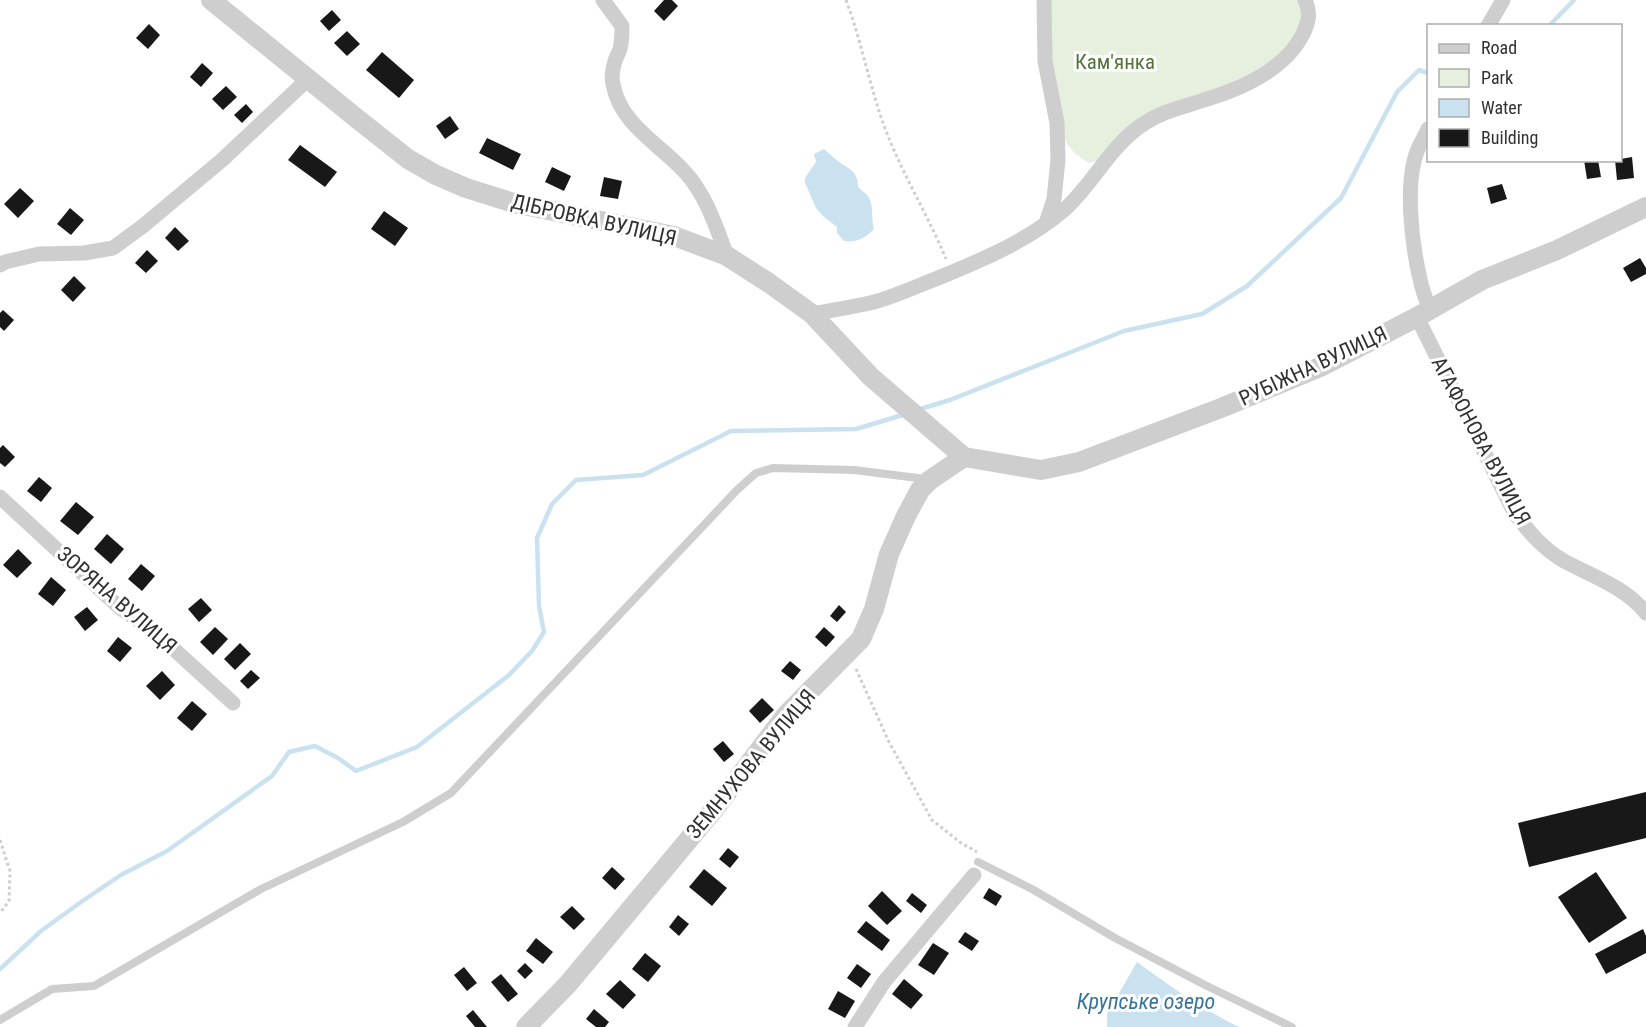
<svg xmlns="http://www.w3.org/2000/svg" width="1646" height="1027" viewBox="0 0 1646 1027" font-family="'Roboto Condensed',sans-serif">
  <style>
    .green { fill: #e7efdf }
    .water { fill: #cae1f0 }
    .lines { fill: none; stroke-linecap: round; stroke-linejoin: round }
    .stream { stroke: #cae1f0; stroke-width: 4.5 }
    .building { fill: #181818 }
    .path { stroke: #cecece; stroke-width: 3; stroke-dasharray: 3 3; stroke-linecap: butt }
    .service { stroke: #cecece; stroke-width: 8 }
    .minor { stroke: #cecece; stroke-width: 15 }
    .tertiary { stroke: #cecece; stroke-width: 20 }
    .labels { text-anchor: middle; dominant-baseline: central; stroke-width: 6; stroke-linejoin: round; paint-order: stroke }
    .park-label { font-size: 21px; fill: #54723a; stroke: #fff }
    .street-label { font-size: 21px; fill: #313131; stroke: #fff }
    .water-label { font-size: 22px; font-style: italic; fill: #37749c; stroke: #fff }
  </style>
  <rect width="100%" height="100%" fill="#fff"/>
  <path class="green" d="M1049 0H1300L1304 19 1290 46 1254 74 1194 99 1099 160 1089 163C1078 156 1068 150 1064 136L1051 60Z"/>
  <g class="water">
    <path d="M824 149C828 153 841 164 845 166 854 171 858 176 858 187 861 190 867 194 869 198 874 207 871 219 874 229 865 238 857 243 844 241L837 233V227L823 216 816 208 805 183V178L816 162 814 154Z"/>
    <path d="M1137 962C1170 986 1202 1009 1239 1027H1107V1014Z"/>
  </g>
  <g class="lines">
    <g class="stream">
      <path d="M1549 26 1574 0"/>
      <path d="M917 410 950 400 1124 331 1202 314 1247 286 1341 198 1397 92 1419 70 1428 73"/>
      <path d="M0 969 41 931 81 902 121 875 167 851 272 776 289 752 315 746 338 758 356 771 417 747 509 675 532 651 544 632 539 606 537 538 552 504 576 480 643 475 731 431 856 429 906 414"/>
    </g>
  </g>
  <g class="building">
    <path d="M664 0H672L678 6 664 21 654 11Z"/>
    <path d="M332 10 341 20 329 31 320 21Z"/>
    <path d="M149 24 160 35 148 49 136 38Z"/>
    <path d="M347 31 360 44 347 56 334 43Z"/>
    <path d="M382 52 414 80 399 98 366 70Z"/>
    <path d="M202 63 213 73 201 87 190 77Z"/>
    <path d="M226 86 237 97 223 110 212 99Z"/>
    <path d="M246 104 253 112 242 123 234 115Z"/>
    <path d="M450 116 459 129 445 139 436 126Z"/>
    <path d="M487 138 521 154 513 170 479 153Z"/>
    <path d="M300 145 337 172 325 187 288 160Z"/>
    <path d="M1632 157 1634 178 1617 180 1615 160Z"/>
    <path d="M1584 160H1598L1601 177 1587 179Z"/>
    <path d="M552 167 571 176 564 191 545 182Z"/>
    <path d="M604 177 622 181 618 199 600 196Z"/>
    <path d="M1502 184 1507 199 1491 204 1487 188Z"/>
    <path d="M20 188 34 201 18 218 4 204Z"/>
    <path d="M70 208 84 220 71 235 57 224Z"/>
    <path d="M384 211 408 228 395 246 371 229Z"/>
    <path d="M175 227 189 241 178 251 165 238Z"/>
    <path d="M147 250 158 261 146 273 135 263Z"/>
    <path d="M1640 258 1646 268V274L1631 282 1623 268Z"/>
    <path d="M74 276 86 288 73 302 61 290Z"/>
    <path d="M3 310 14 320 4 331 0 327V313Z"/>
    <path d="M3 445 15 457 5 467 0 463V448Z"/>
    <path d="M39 477 52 488 41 502 27 491Z"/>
    <path d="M76 502 94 517 78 535 60 521Z"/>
    <path d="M107 534 124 549 111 564 94 549Z"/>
    <path d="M18 549 32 563 17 578 3 565Z"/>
    <path d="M141 564 155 576 142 591 128 579Z"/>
    <path d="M51 577 66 590 53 606 38 594Z"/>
    <path d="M201 598 212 610 199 622 188 609Z"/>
    <path d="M839 605 846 612 837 622 830 616Z"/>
    <path d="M87 607 98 620 85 631 74 617Z"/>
    <path d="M215 627 228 639 213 655 200 642Z"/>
    <path d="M824 627 835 637 826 647 815 637Z"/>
    <path d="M118 637 132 648 120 662 107 651Z"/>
    <path d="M240 643 251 654 235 670 224 659Z"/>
    <path d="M790 661 801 670 793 680 781 671Z"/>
    <path d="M251 670 260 678 248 689 240 681Z"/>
    <path d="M162 671 175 685 160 700 146 686Z"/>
    <path d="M762 698 774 710 760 723 749 711Z"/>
    <path d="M192 701 207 714 192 731 177 718Z"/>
    <path d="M723 741 734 754 724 762 713 749Z"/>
    <path d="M1646 792V838L1529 867 1518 823Z"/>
    <path d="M728 848 739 857 730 868 719 859Z"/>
    <path d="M612 867 625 879 615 890 602 878Z"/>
    <path d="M704 869 727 888 712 906 689 887Z"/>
    <path d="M1596 872 1627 918 1589 943 1558 897Z"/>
    <path d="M989 888 1002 896 996 906 983 898Z"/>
    <path d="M882 891 902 911 887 925 868 906Z"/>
    <path d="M912 893 927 905 921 913 906 901Z"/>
    <path d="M572 906 585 919 574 930 560 917Z"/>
    <path d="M678 915 689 924 679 936 669 927Z"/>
    <path d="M866 921 890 940 882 951 857 932Z"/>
    <path d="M1643 929 1646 936V953L1606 974 1595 954Z"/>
    <path d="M965 932 979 941 972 951 958 942Z"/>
    <path d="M536 938 553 952 543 964 526 951Z"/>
    <path d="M933 943 949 953 934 975 918 965Z"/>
    <path d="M645 953 661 966 648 982 632 969Z"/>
    <path d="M525 963 533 971 525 979 517 971Z"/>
    <path d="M857 964 871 974 861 988 847 978Z"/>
    <path d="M464 967 477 983 467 991 454 975Z"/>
    <path d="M501 974 518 994 508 1002 491 982Z"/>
    <path d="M904 979 923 995 911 1009 892 994Z"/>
    <path d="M620 980 636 995 623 1009 606 994Z"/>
    <path d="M838 991 855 1001 845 1018 828 1009Z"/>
    <path d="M594 1009 609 1022 605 1027H596L586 1019Z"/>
    <path d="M473 1010 487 1027H475L466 1016Z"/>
  </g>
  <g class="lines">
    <g class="path">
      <path d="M846 0C861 40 869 83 883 123 900 170 927 213 946 259"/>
      <path d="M856 669 889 742 932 820 961 843 977 852"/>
      <path d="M0 840 10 871 9 901 0 913"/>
    </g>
    <g class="service">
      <path d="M978 862 1032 889 1115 938 1205 985 1292 1027"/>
      <path d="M0 1020 52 989 94 986 261 889 403 822 451 793 737 490 756 473 773 468 854 470 926 479"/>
    </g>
    <g class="minor">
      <path d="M603 0 622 26C622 33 622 41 620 49 619 53 616 57 615 61 613 67 611 78 613 84 620 124 658 143 684 171 706 194 716 227 727 256"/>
      <path d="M1044 0 1045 61 1057 123 1058 160 1054 199 1046 223"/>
      <path d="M1488 26 1503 0"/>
      <path d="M1428 129C1425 136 1421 142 1418 149 1404 182 1412 245 1420 279 1422 289 1426 300 1430 310"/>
      <path d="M0 265 5 262 39 254 84 253 113 248 143 226 222 160 308 79"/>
      <path d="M812 314C832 310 854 307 874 302 896 296 917 286 938 278 982 260 1028 241 1065 209 1094 183 1111 144 1145 123 1163 111 1184 107 1204 100 1241 89 1285 70 1303 34 1309 21 1311 13 1305 0"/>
      <path d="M1417 317 1514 512C1528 531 1543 549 1564 561 1592 576 1625 587 1646 613"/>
      <path d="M0 497 119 607 156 633 233 703"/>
      <path d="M855 1027 884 982 974 875"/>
    </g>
    <g class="tertiary">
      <path d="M211 0 355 117 408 159 436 175 466 188 514 203 674 236 727 256 769 283 812 314 871 377 964 457 1041 470 1079 462 1221 408 1320 367 1417 317 1482 280 1557 250 1646 207"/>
      <path d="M526 1027 568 984 716 807 786 715 861 639 874 609 889 554 906 516 920 490 930 480 964 457"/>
    </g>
  </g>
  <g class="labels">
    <g class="park-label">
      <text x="1115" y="62">Кам'янка</text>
    </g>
    <g class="street-label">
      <text transform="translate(594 220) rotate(13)">ДІБРОВКА ВУЛИЦЯ</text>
      <text transform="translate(1313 366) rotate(-25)">РУБІЖНА ВУЛИЦЯ</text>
      <text transform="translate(1481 441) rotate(62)">АГАФОНОВА ВУЛИЦЯ</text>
      <text transform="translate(117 600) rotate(41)">ЗОРЯНА ВУЛИЦЯ</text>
      <text transform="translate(751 764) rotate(-50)">ЗЕМНУХОВА ВУЛИЦЯ</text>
    </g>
    <g class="water-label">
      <text x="1146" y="1001">Крупське озеро</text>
    </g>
  </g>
  <rect x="1427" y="24" width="195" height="138" fill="#ffffff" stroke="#adadad" stroke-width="1.5"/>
  <rect x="1439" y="44" width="30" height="9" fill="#cecece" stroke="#adadad" stroke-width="1.5"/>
  <text x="1481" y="54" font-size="18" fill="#313131">Road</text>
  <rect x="1439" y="69" width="30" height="18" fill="#e7efdf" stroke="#adadad" stroke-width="1.5"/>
  <text x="1481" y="84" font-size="18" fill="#313131">Park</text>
  <rect x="1439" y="99" width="30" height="18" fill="#cae1f0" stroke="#adadad" stroke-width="1.5"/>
  <text x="1481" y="114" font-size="18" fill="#313131">Water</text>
  <rect x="1439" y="129" width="30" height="18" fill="#181818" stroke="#adadad" stroke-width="1.5"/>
  <text x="1481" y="144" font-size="18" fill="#313131">Building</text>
</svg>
